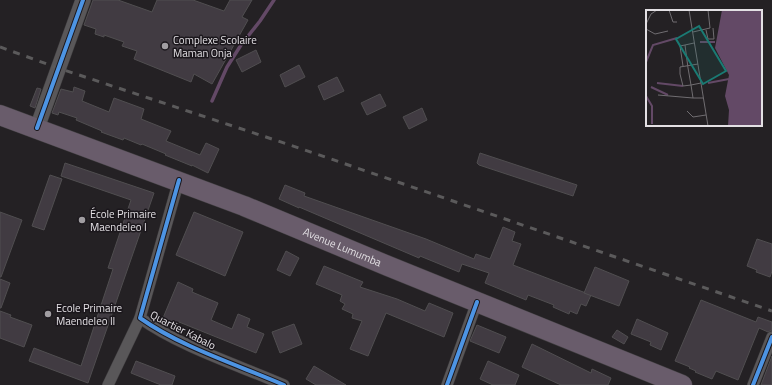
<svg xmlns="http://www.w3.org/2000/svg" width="772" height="385" viewBox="0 0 772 385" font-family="'Titillium Web',sans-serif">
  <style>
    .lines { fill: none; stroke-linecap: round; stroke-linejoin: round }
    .stream { stroke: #634966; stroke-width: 3.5 }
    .building { fill: #413b42; stroke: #504e50 }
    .street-casing { stroke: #403e40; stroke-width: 12 }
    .secondary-casing { stroke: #403e40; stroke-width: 16 }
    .highway-casing { stroke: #403e40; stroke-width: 21 }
    .street { stroke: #595759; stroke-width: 11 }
    .secondary { stroke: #595759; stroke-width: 15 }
    .highway { stroke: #695c6b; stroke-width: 20 }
    .rail { stroke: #5b5a5b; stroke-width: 3; stroke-dasharray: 7 7; stroke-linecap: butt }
    .cycleway-casing { stroke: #1b171c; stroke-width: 6 }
    .cycleway { stroke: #4d94e3; stroke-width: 4 }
    .poi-dot { fill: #a09da1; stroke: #1b171c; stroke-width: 1.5 }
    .labels { text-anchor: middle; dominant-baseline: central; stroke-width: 3; stroke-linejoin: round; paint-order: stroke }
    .poi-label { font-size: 11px; fill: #e3e0e4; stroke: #1b171c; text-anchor: start }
    .street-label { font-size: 11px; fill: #e3e0e4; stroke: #1b171c }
    .inset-river { fill: none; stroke: #634966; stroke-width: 2 }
    .inset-road { fill: none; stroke: #706d71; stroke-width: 1 }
    .view { fill: #1a7b74; fill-opacity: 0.15; stroke: #1a7b74; stroke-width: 2 }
    .inset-edge { fill: none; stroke: #e3e0e4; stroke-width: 2 }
  </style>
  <rect width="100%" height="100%" fill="#242124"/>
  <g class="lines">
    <path class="stream" d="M212 101 227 67 241 45 260 21 274 0"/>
  </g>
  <g class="building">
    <path d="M93 0H118L152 12 157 0H193L224 11 230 0H252L242 17 248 20 212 84 194 74 191 82 134 59 137 51 122 46 124 42 104 35V37L95 34 96 29 84 25Z"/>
    <path d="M256 50 261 62 242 72 236 60Z"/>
    <path d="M299 65 305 77 285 87 280 75Z"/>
    <path d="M337 77 344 91 324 100 318 86Z"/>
    <path d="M74 87 85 91 82 101 109 112 114 98 144 109 141 119 171 131 166 141 200 155 206 143 219 149 208 173 192 165V166L165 155 166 154 142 144 141 145 124 138 123 140 101 132 102 131 76 120 77 118 59 112 58 115 52 113 61 89 73 92Z"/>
    <path d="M37 88 41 89 35 108 30 106Z"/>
    <path d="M380 94 386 106 367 115 361 103Z"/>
    <path d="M422 108 427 120 409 129 403 117Z"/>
    <path d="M480 153 577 185 573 196 479 165 477 163Z"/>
    <path d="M65 163 154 193 88 383 29 361 34 348 81 366 113 269 108 268 131 200 61 176Z"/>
    <path d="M50 175 62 179 44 230 32 226Z"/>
    <path d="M285 185 305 193 304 196 426 239 474 259 476 254 490 259 503 227 515 232 512 241 521 244 513 265 591 295 586 306 581 304 577 314 570 311 569 314 553 307 554 305 528 295 526 300 485 283 489 273 462 264 459 272 420 256 419 258 299 207V208L279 199Z"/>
    <path d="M0 212 22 220 1 277H0Z"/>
    <path d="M194 212 243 232 225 276 176 255Z"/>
    <path d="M757 239 772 244V271L770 277 756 272 757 270 747 266Z"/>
    <path d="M286 251 299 258 290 276 277 270Z"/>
    <path d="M324 266 363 282 360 287 397 299 425 311 429 303 453 313 444 337 386 313 368 356 350 349 362 321 352 318 353 314 342 309 345 304 340 301 342 295 316 284Z"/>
    <path d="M595 267 629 281 619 306 584 293Z"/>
    <path d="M0 279 10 283 1 308H0Z"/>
    <path d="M178 282 193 289 192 292 218 303 211 320 232 329 238 314 250 319 247 327 264 334 256 353 179 322 178 324 163 318Z"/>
    <path d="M701 300 756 322 758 317 772 322V330L768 332 759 328 738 380 716 371 712 379 695 372 696 371 689 368 690 367 675 361Z"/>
    <path d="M0 311 11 315 10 317 32 325 24 347 0 338Z"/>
    <path d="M637 319 668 333 661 350 650 345 651 342 631 334Z"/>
    <path d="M294 324 302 344 280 353 272 332Z"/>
    <path d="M477 325 506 337 499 353 470 341Z"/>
    <path d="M617 330 628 337 624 344 612 337Z"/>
    <path d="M532 344 591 373 592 369 611 378 608 385H561L522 367Z"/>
    <path d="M772 356V385H761Z"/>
    <path d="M136 361 175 376 172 385H161L131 373Z"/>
    <path d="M488 361 519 375 515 385H493L480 379Z"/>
    <path d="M314 366 346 385H316L306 379Z"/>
  </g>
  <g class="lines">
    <defs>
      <g id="street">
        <path d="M179 180 140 318C181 347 238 365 284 385"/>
        <path d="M108 385 140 318"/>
        <path d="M447 385 477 302"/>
        <path d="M753 385 772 337"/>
      </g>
      <path id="secondary" d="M37 128 83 0"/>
      <g id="highway">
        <path id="s1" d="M0 115 244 206 388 266 682 385"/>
      </g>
    </defs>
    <use href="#street" class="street-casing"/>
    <use href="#secondary" class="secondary-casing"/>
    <use href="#highway" class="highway-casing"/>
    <use href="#street" class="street"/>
    <use href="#secondary" class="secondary"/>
    <use href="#highway" class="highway"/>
    <path class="rail" d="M0 47 58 68 302 149 772 311"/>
    <defs>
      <g id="cycleway">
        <path d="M37 128 83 0"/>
        <path d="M179 180 140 318C181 347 238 365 284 385"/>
        <path d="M447 385 477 302"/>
        <path d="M753 385 772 337"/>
      </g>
    </defs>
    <use href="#cycleway" class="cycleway-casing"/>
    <use href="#cycleway" class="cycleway"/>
  </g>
  <g class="poi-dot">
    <circle cx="165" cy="46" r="4"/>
    <circle cx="82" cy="220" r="4"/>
    <circle cx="48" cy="314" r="4"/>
  </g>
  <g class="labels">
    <g class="poi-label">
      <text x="173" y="40">Complexe Scolaire<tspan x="173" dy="13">Maman Onja</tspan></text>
      <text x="90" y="214">École Primaire<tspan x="90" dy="13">Maendeleo I</tspan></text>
      <text x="56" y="308">Ecole Primaire<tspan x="56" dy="13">Maendeleo II</tspan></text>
    </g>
    <g class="street-label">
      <text stroke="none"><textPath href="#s1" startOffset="367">Avenue Lumumba</textPath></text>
      <text transform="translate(183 330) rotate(27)">Quartier Kabalo</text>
    </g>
  </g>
  <g transform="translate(646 10)">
    <rect width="116" height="116" fill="#242124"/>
    <path d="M76 0H116V116H82L83 100 79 86 83 65 69 38Z" fill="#634966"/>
    <path class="inset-river" d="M54 32H69M0 52 7 35 31 28M11 73 37 76M62 73 83 69M5 77 22 85M0 86 6 96V114"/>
    <path class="inset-road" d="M23 0 27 12H31M43 0 62 116M0 14 5 4 11 0M0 19 9 24 22 21M60 20 62 29H68L67 18M47 22 64 18 62 0M48 33 39 35 42 58 45 75 55 73M52 54 34 57V64L37 76 45 75 47 88H57M37 56 34 36 39 35M12 85 47 88M41 101 47 107 60 105"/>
    <path class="view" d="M53 16 80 61 57 74 30 29Z"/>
    <rect width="116" height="116" class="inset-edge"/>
  </g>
</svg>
